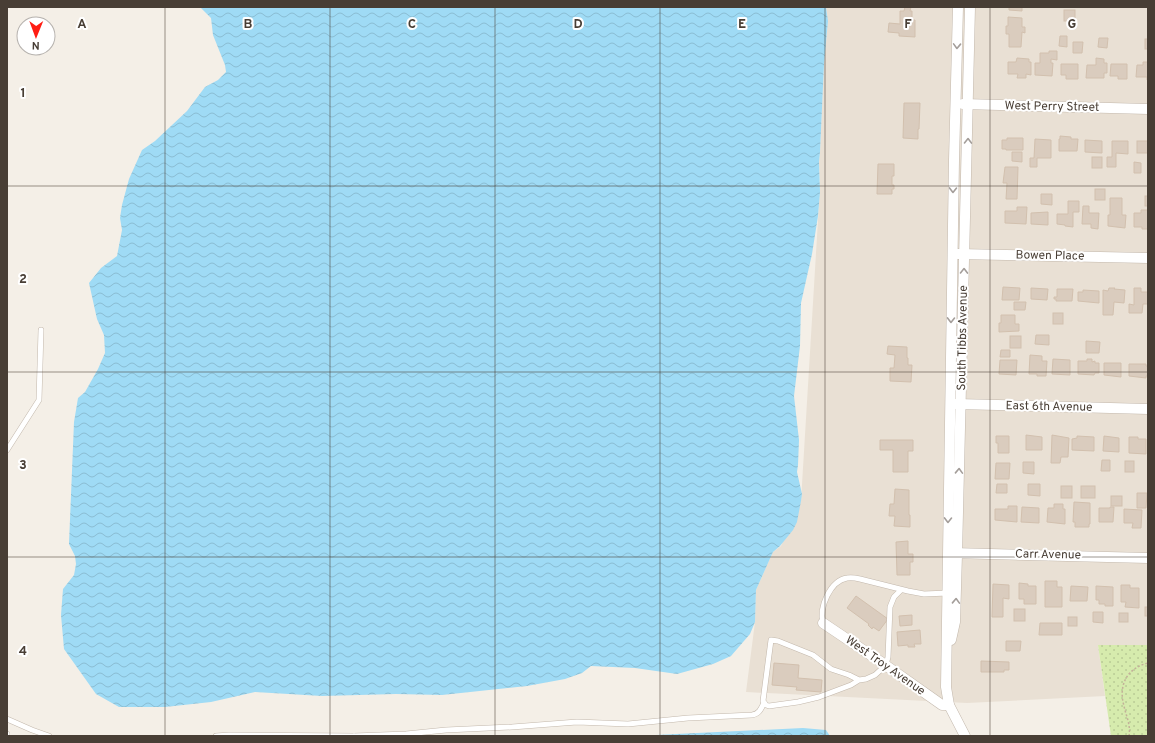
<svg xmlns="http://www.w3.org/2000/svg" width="1155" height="743" viewBox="0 0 1155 743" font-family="Overpass,sans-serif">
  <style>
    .residential { fill: #e9e0d4 }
    .park { fill: url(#park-dots) }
    .water { fill: url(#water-waves) }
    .building { fill: #daccbe; stroke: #d2c0ae }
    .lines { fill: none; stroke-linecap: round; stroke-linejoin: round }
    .lane-casing { stroke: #c3b8ac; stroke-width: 6 }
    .street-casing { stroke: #c3b8ac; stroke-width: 11 }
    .path { stroke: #c3b099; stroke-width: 1.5; stroke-dasharray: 2 2; stroke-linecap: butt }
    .lane { stroke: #fff; stroke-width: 5 }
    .street { stroke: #fff; stroke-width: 10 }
    .oneway { stroke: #a49e9a }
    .grid { fill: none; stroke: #483e35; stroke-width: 1; stroke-opacity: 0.55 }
    .labels { text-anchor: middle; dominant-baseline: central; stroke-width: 4; stroke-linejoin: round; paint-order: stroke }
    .street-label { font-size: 12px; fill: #483e35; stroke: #fff }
    .grid-label { font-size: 13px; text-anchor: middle; font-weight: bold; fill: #483e35; stroke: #fff; stroke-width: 4; stroke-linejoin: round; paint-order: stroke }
  </style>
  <defs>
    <pattern id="park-dots" width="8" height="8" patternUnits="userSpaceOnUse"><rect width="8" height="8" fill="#d6ebad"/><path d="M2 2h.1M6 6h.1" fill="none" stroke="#b9cb95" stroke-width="1.8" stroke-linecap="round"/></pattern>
    <pattern id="water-waves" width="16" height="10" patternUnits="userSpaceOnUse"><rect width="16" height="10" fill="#9fdbf5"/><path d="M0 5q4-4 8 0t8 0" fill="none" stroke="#8abdd3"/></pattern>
  </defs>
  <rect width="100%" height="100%" fill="#f4efe7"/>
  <path class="residential" d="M826 7H1148V645H1098L1105 696 967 703 746 692 755 622 756 590 773 552 781 546 801 501 820 187 819 162 820 152 824 64 828 21Z"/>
  <path class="park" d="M1098 645H1148V736H1111Z"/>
  <g class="water">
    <path d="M200 7H826L828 21 824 64 820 152 819 162 820 192 818 216 812 254 801 303 800 346 794 396 799 440 798 465 797 472 802 494 801 501 797 522 793 530 780 546 773 552 756 590 755 622 750 634 731 656 713 664 677 674 635 668 591 666 582 673 565 679 527 686 442 695 396 694 322 696 255 692 211 702 165 707H119L96 694 64 649 61 615 63 589 74 575 76 564 75 556 69 544 74 422 78 398 85 392 98 369 105 353 104 335 97 319 89 283 101 268 117 256 122 230 120 218 122 205 129 179 142 150 155 141 187 111 205 87 218 80 226 72 225 65 213 35 211 18Z"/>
    <path d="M803 728 826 730 830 736H635Z"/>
  </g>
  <g class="building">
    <path d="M905 7H911L910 11H912V20H915V37L899 36V33L888 32 889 23 900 24V11H904Z"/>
    <path d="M1009 7H1022V11L1009 10Z"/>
    <rect x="1064" y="10" width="11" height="11"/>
    <path d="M1008 17 1022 18V27H1025V33L1022 32 1021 47H1009V34H1006V26H1008Z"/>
    <path d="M1060 36H1067V47L1059 46Z"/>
    <path d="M1099 38H1108L1107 48 1098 47Z"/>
    <rect x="1145" y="39" width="3" height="10"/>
    <path d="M1073 42H1083L1082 53H1073Z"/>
    <path d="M1049 51H1057V60L1051 59V63H1053L1052 76 1035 75V63H1040V53H1049Z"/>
    <path d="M1017 58 1029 59V62H1031V75L1026 74V78H1017L1018 74H1008V62H1016Z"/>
    <path d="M1096 58 1104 59V63H1107V73H1104V78H1086L1087 65H1096Z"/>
    <path d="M1143 62H1148V80H1147V77H1136L1137 65H1143Z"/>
    <path d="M1061 64H1078V79H1066V75H1061Z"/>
    <path d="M1111 64H1127V79H1118V76H1110Z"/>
    <path d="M904 103H920L919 129H918V139L903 138Z"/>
    <path d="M1060 136 1071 137V139H1078L1077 151H1059V139H1060Z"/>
    <path d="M1007 138H1023V150H1006V149H1002V140H1007Z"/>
    <path d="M1035 139 1051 140V158H1037V167H1030V158H1034Z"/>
    <path d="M1085 140 1102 141V153L1085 152Z"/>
    <path d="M1112 141H1128V154L1116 153V167H1107V157H1112Z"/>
    <rect x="1137" y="141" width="11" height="12"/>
    <path d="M1012 152H1022V162L1012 161Z"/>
    <rect x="1092" y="157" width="10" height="11"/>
    <path d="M1134 162 1141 163V173H1134Z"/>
    <path d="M878 164H894V176H892V185H894V189H892V194H877Z"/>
    <path d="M1005 167H1018L1017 199H1006L1007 183H1003Z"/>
    <rect x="1095" y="189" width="10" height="11"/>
    <path d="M1041 194H1052V205L1041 204Z"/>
    <rect x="1145" y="196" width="3" height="10"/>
    <path d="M1110 198H1122V215H1126L1125 228 1108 226V215H1110Z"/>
    <path d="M1068 201H1079V212H1073V227L1065 226V225L1057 224V214H1068Z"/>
    <path d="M1083 206H1089V213H1099L1098 229 1091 228V224H1082Z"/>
    <path d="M1017 207H1027L1026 224 1005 223V211H1017Z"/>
    <path d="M1141 210H1148V229H1142V227H1134V213H1141Z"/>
    <path d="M1048 212V225L1031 224V213Z"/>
    <path d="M1003 287 1020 288 1019 300H1002Z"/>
    <path d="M1031 288 1048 289 1047 300 1031 299Z"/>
    <path d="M1109 288H1115L1114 289 1125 290 1124 303 1114 302 1113 315H1103V290L1108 291Z"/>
    <path d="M1134 288H1141V292H1148V304H1143L1142 313H1129V304L1134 305Z"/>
    <path d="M1057 289H1073L1072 301H1056V299H1054V297H1057Z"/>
    <path d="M1083 290 1099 291V303L1078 301V292H1083Z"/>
    <path d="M1014 302H1026L1025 310H1014Z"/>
    <rect x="1053" y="313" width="10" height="11"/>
    <path d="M1001 315H1015V324H1019V331L999 332V323H1001Z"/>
    <path d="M1036 335H1049V345L1035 344Z"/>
    <rect x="1010" y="336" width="11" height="12"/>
    <path d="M1086 341 1100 342 1099 353H1086Z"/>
    <path d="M888 346 907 347V358H908V365H912L911 382 890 381V368H894L895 355 887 354Z"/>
    <path d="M1001 350H1010V357H1000Z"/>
    <path d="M1030 355 1042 356V361H1047L1046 376H1037V374H1029Z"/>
    <path d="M1053 359 1070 360V375L1052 374Z"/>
    <path d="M1087 359H1092V362L1095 361V363H1099V373H1095L1094 375 1078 374V361H1087Z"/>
    <path d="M1000 360H1017L1016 375 999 374Z"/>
    <path d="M1104 363H1121V377L1104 375Z"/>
    <path d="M1129 364H1146V366H1148V376H1146V378L1129 376Z"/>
    <path d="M1026 435 1042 437V450H1026Z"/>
    <path d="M1052 435 1069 438 1068 457H1061L1060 463H1051Z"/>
    <path d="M996 436H1009V453H998V443H996Z"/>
    <path d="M1077 436 1094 437V451L1072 450V439L1077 438Z"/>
    <path d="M1104 436 1119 438V452L1103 451Z"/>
    <path d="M1129 437H1138V439H1146V454L1129 453Z"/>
    <path d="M880 440H913V451H908V472H893V450H880Z"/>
    <path d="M1102 460H1110V471H1101Z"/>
    <rect x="1125" y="461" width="9" height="11"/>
    <path d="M1023 462H1034V474L1023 473Z"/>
    <path d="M996 463H1010L1009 479H995Z"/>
    <path d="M997 484H1007V493H996Z"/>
    <path d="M1028 484H1040V496L1028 495Z"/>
    <rect x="1061" y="486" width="11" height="12"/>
    <rect x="1081" y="486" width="14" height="12"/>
    <path d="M895 489 909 490V515H910V527L894 526 895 516H889L890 504H894Z"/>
    <path d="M1137 493H1147L1146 508H1137Z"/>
    <rect x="1111" y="496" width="11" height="10"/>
    <path d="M1074 502 1090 503V524H1089V527H1075V522H1073Z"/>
    <path d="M1054 504H1063V509H1065V524L1047 522 1048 508H1054Z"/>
    <path d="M1008 506H1017V522L995 520V509H1008Z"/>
    <path d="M1022 507 1039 508V523L1021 522Z"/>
    <path d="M1110 507H1114L1113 522H1099V508H1110Z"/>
    <path d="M1124 509 1142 510 1141 528H1132L1133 523H1124Z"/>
    <path d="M908 541V554H913V562H910V575H897L896 542Z"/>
    <path d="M1045 581H1057V587H1062V607H1045Z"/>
    <path d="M1019 583 1028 584V586H1036V604H1024V599H1019Z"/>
    <path d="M993 584 1009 585V599L1003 598V617H992Z"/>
    <path d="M1121 585H1130V588H1139V608L1125 607 1126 602H1121Z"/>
    <path d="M1071 586 1088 587 1087 601H1070Z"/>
    <path d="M1096 586 1113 587V606H1105V604H1099V600H1096Z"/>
    <path d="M856 596 888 619 879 631 873 627 872 629 868 625 869 624 847 608Z"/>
    <rect x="1145" y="607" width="3" height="9"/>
    <rect x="1014" y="609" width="11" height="12"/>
    <path d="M1093 612H1103V623L1093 622Z"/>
    <rect x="1119" y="613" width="9" height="9"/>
    <path d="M912 615V625L900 626 899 616Z"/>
    <rect x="1068" y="617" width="9" height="9"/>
    <path d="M1040 623H1062V635H1039Z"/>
    <path d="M920 630 921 644H914L915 647H908V645L898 646 897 632Z"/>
    <path d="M1006 641H1021L1020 651H1006Z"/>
    <path d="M981 661 1009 662V670H1004V672H981Z"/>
    <path d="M774 663 799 665 798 678 822 680 821 692 796 690 797 687 772 685Z"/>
  </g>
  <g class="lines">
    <defs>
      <g id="lane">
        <path d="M7 450 39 400 41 330"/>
        <path d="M823 623C819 607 830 581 847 578 852 577 856 578 860 579L908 591 924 594 948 593"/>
        <path d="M859 680 849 675 831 669 813 655 778 641 771 640 763 701 766 705 769 706 798 702 819 697 851 685 859 680 866 679 875 675 886 665 888 657 890 607 894 597 901 590"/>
        <path d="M7 719 32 730 49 736"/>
        <path d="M7 734V736"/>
        <path d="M216 736 229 735 354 736"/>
        <path d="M354 736 406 734 446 730 512 727 577 722 628 724 688 718 752 715C759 714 761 709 764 703"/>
      </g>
      <g id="street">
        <path d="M958 7 954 160 946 687 949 705 965 736"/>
        <path d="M963 104 1148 109"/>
        <path d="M958 254 1148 258"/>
        <path d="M956 404 1148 409"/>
        <path d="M952 553 1148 558"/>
        <path d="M823 623 881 662 942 705H949"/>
        <path d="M951 640 955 622 957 554 970 7"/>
      </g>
    </defs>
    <use href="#lane" class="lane-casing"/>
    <use href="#street" class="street-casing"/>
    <path class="path" d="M1129 736C1131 725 1126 716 1124 706 1118 685 1127 668 1148 663"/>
    <use href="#lane" class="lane"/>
    <use href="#street" class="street"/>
  </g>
  <defs><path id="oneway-chevron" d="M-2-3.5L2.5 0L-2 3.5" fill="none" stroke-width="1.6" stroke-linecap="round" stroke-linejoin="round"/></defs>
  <g class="oneway">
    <use href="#oneway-chevron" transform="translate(957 46) rotate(92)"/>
    <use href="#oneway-chevron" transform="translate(968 141) rotate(-89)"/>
    <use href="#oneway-chevron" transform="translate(953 190) rotate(91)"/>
    <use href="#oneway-chevron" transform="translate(964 271) rotate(-89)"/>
    <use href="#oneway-chevron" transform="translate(951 320) rotate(91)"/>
    <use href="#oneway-chevron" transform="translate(959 471) rotate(-88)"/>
    <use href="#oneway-chevron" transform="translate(948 520) rotate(91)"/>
    <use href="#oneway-chevron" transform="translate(956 601) rotate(-88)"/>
  </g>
  <path class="grid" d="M165 7V736M330 7V736M495 7V736M660 7V736M825 7V736M990 7V736M7 186H1148M7 372H1148M7 557H1148"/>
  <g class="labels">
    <g class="street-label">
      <text transform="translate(1052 107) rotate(1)">West Perry Street</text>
      <text transform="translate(1050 256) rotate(1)">Bowen Place</text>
      <text transform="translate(963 338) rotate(-89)">South Tibbs Avenue</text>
      <text transform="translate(1049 407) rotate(1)">East 6th Avenue</text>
      <text transform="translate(1048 555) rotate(1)">Carr Avenue</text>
      <text transform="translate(885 666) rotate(35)">West Troy Avenue</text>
    </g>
  </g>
  <g class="grid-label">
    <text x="82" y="28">A</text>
    <text x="248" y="28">B</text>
    <text x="412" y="28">C</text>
    <text x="578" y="28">D</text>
    <text x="742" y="28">E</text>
    <text x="908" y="28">F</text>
    <text x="1072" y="28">G</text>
    <text x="23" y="97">1</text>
    <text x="23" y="283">2</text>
    <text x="23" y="469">3</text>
    <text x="23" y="655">4</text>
  </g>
  <rect width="1155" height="743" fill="none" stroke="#483e35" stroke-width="16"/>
  <g transform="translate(36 36) rotate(181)"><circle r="19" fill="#ffffff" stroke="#b6b2ae"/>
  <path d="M0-3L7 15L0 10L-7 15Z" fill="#ff1d13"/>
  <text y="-6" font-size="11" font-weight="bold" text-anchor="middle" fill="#483e35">N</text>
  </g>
</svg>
